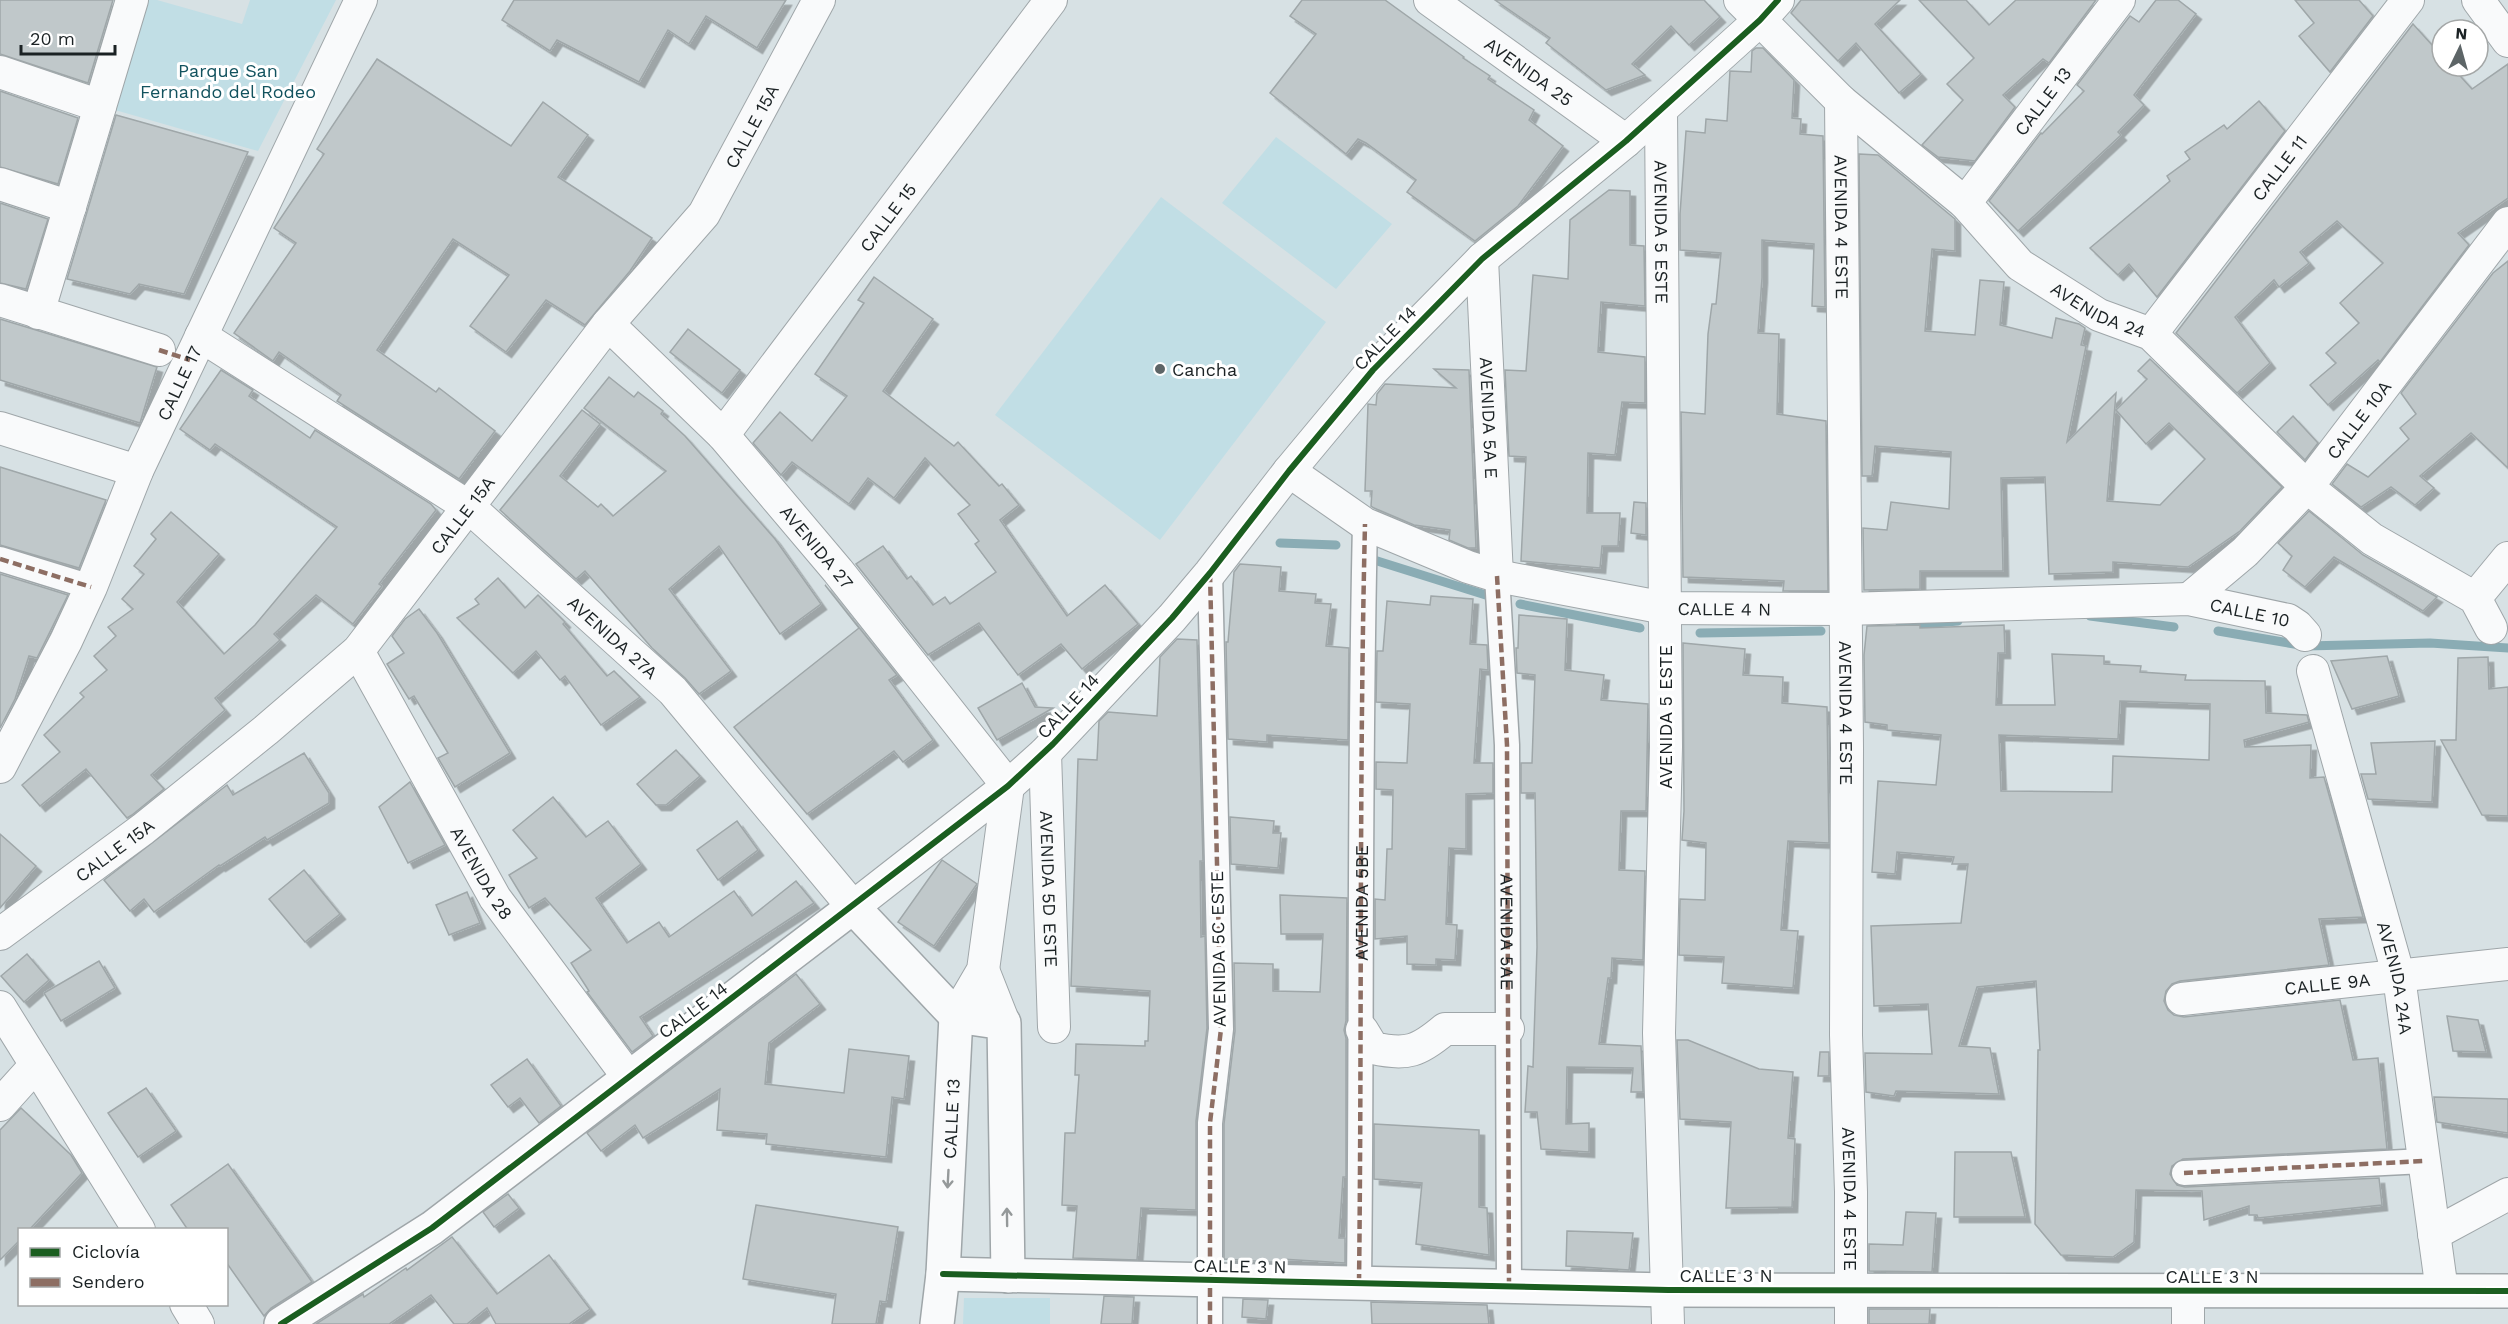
<svg xmlns="http://www.w3.org/2000/svg" width="2508" height="1324" viewBox="0 0 2508 1324" font-family="'Work Sans',sans-serif">
  <style>
    .green { fill: #c1dee5 }
    .lines { fill: none; stroke-linecap: round; stroke-linejoin: round }
    .stream { stroke: #8aacb4; stroke-width: 9 }
    .building { fill: #c0c8ca; stroke: #9fa7a9; stroke-width: 1.5; fill-rule: evenodd; filter: url(#shadow) }
    .pedestrian-casing { stroke: #9fa6a9; stroke-width: 27 }
    .minor-casing { stroke: #9fa6a9; stroke-width: 34 }
    .tertiary-casing { stroke: #9fa6a9; stroke-width: 36 }
    .pedestrian { stroke: #f9fafb; stroke-width: 24 }
    .minor { stroke: #f9fafb; stroke-width: 32 }
    .tertiary { stroke: #f9fafb; stroke-width: 33 }
    .quiet { stroke: #8d6e63; stroke-width: 4.5; stroke-dasharray: 9 4.5; stroke-linecap: butt }
    .cycleway-casing { stroke: #fff; stroke-width: 10 }
    .cycleway { stroke: #1b5e20; stroke-width: 6 }
    .oneway { stroke: #95999a }
    .poi-dot { fill: #5d6567; stroke: #fff; stroke-width: 2 }
    .labels { text-anchor: middle; dominant-baseline: central; stroke-width: 6; stroke-linejoin: round; paint-order: stroke }
    .park-label { font-size: 18px; fill: #12525e; stroke: #fff }
    .street-label { font-size: 18px; fill: #1b2224; stroke: #fff }
    .poi-label { font-size: 18px; fill: #1b2224; stroke: #fff; text-anchor: start }
  </style>
  <defs>
    <filter id="shadow"><feDropShadow dx="5.5" dy="5.5" stdDeviation="0" flood-color="#0004"/></filter>
  </defs>
  <rect width="100%" height="100%" fill="#d7e1e4"/>
  <g class="green">
    <path d="M142 0H157L242 24 250 0H336L258 151 108 108Z"/>
    <path d="M1276 137 1392 224 1336 289 1222 203Z"/>
    <path d="M1161 197 1326 322 1160 540 995 415Z"/>
    <path d="M964 1298H1050V1324H963Z"/>
  </g>
  <g class="lines">
    <g class="stream">
      <path d="M1280 543 1336 545"/>
      <path d="M1371 559 1492 597"/>
      <path d="M1520 604 1640 628"/>
      <path d="M2090 616 2174 627"/>
      <path d="M1900 626 1958 621"/>
      <path d="M2218 631 2306 646 2430 643 2508 648"/>
      <path d="M1700 633 1821 631"/>
    </g>
  </g>
  <g class="building">
    <path d="M0 0H113L88 83 0 54Z"/>
    <path d="M514 0H786L757 48 706 16 689 44 668 30 639 82 557 40 550 51 502 20Z"/>
    <path d="M1302 0H1385L1464 57 1463 58 1490 76 1488 79 1534 110 1529 120 1563 146 1518 206 1475 241 1407 192 1416 180 1366 143 1358 139 1346 154 1270 93 1316 34 1290 16Z"/>
    <path d="M1495 0H1704L1720 17 1689 45 1671 26 1632 64 1645 75 1606 90 1546 43 1550 38Z"/>
    <path d="M1801 0H1900L1875 24 1921 74 1899 93 1856 43 1838 61 1791 13Z"/>
    <path d="M1919 0H1966L1989 25 2016 0H2096L2049 63 2043 59 2003 95 2015 107 1975 161 1938 157 1922 145 1963 100 1947 84 1974 58Z"/>
    <path d="M2156 0H2178L2196 14 2134 95 2144 105 2118 132 2121 135 2018 231 1989 201 2041 133 2042 134 2084 91 2077 85 2130 16 2139 22Z"/>
    <path d="M2295 0H2359L2373 16 2330 72 2299 36 2314 23Z"/>
    <path d="M2413 24 2442 56V66H2451L2472 89 2508 64V198L2458 233 2469 245 2380 362 2378 360 2328 405 2310 385 2336 363 2326 353 2359 323 2340 303 2383 263 2337 221 2300 252 2309 263 2279 287 2274 280 2235 317 2270 363 2237 393 2176 333Z"/>
    <path d="M1756 48H1763L1794 80 1792 118 1801 119 1800 134 1823 136 1825 307 1812 306 1814 244 1762 240V278L1758 333 1779 334 1777 414 1826 421 1828 591H1783L1784 581 1683 577 1681 412 1705 414 1708 334 1712 304H1716L1721 253 1680 250V214L1686 131 1705 133 1706 119 1727 121 1730 71 1751 72 1752 51Z"/>
    <path d="M377 59 511 146 543 102 588 135 558 177 652 238 630 271 585 325 546 300 506 352 470 326 509 275 453 239 377 350 436 392 439 388 495 431 459 479 337 401 341 395 279 352 273 361 234 333 296 243 274 228 324 154 317 149Z"/>
    <path d="M0 91 78 118 58 184 0 167Z"/>
    <path d="M2259 101 2285 131 2157 297 2129 264 2118 275 2090 248 2170 181 2167 176 2190 159 2185 152 2224 125 2227 129Z"/>
    <path d="M116 115 248 152 184 294 139 284 130 294 67 279Z"/>
    <path d="M1859 154 1878 155 1955 219V251L1932 249 1925 331 1975 335 1980 280 2004 282 2000 325 2052 338 2056 318 2079 324 2085 328 2081 345 2086 346 2067 442 2116 393 2107 501 2160 505 2205 459 2169 423 2146 444 2116 410 2147 379 2138 371 2150 359 2282 487 2240 531 2188 567 2113 562V572L2049 574 2045 477 2001 478 2003 571H1920V589L1864 590 1863 528 1887 530 1891 502 1949 509 1951 452 1875 446 1872 476H1862Z"/>
    <path d="M1609 190 1630 191V245L1644 246 1645 306 1601 302 1598 352 1645 357V403L1622 402 1615 455 1588 453 1587 513H1620L1618 546H1602L1600 568 1521 561 1526 457 1509 456 1505 370 1526 371 1533 275 1568 279 1570 220Z"/>
    <path d="M0 203 48 219 26 289 0 283Z"/>
    <path d="M2508 261V468L2471 433 2420 476 2434 488 2415 505 2391 487 2361 507 2332 484 2347 464 2368 477 2409 439 2400 428 2416 414 2401 393 2493 273Z"/>
    <path d="M874 277 933 319 883 391 954 446 958 442 999 486 1002 484 1019 505 1000 520 1067 616 1105 585 1138 624 1082 669 1061 644 1018 675 979 623 928 655 856 564 883 546 907 579 911 576 933 605 945 597 950 604 996 572 975 544 979 541 958 514 970 505 925 458 894 498 868 478 849 504 792 462 781 475 753 443 780 412 812 441 847 396 815 374 864 303 858 300Z"/>
    <path d="M0 319 157 367 140 423 0 380Z"/>
    <path d="M688 329 740 370 722 393 670 352Z"/>
    <path d="M1434 369 1469 370 1476 548H1468L1449 540 1450 530 1414 525 1374 508 1371 506 1372 491H1365L1368 404 1376 405 1377 394 1385 384 1456 388Z"/>
    <path d="M221 370 253 390 249 396 310 438 315 430 431 504 436 510 379 584 382 586 353 624 316 595 274 634 280 640 215 698 225 710 151 775 164 789 132 815 127 818 86 769 40 806 22 785 60 752 44 735 84 697 80 693 107 670 94 656 116 636 108 627 133 609 122 599 144 574 134 566 156 539 151 534 171 512 219 554 177 602 224 654 255 625 337 527 215 444 210 450 180 429Z"/>
    <path d="M609 377 634 397 638 392 663 411 661 414 685 436 775 539 821 604 780 634 719 546 669 589 731 671 699 694 685 678 652 648 585 571 576 579 500 510 582 410 600 424 560 476 598 507 601 504 613 516 666 471 584 408Z"/>
    <path d="M2293 416 2318 443 2305 460 2277 432Z"/>
    <path d="M0 467 106 500 79 568 0 545Z"/>
    <path d="M1634 502 1646 503V535L1631 533Z"/>
    <path d="M2309 511 2363 555 2437 597 2423 611 2334 557 2305 587 2283 570 2292 556 2278 543Z"/>
    <path d="M1240 564 1281 567 1279 591 1316 594 1315 603 1331 604 1326 646 1349 648 1348 740 1267 735V742L1228 739 1226 642H1228L1234 572Z"/>
    <path d="M0 574 68 595 37 658 29 656 15 699 0 728Z"/>
    <path d="M498 578 525 608 538 595 565 622 563 624 607 676 614 671 640 697 601 725 565 676 560 680 536 651 513 673 457 618 479 604 475 599Z"/>
    <path d="M825 585 897 675 889 680 933 740 903 762 894 751 807 814 734 727 859 628Z"/>
    <path d="M1431 596 1473 599 1470 644 1487 645 1488 670 1480 669 1474 763H1493V793L1466 794V849L1449 848 1446 924 1457 925 1455 960 1436 959V965L1407 964V936L1375 939V899L1385 900 1387 849H1392L1393 790 1376 789V762L1407 763 1410 704 1376 702 1377 651H1383L1387 601 1430 605Z"/>
    <path d="M419 609 437 633 510 753 455 787 438 758 448 753 414 696 409 699 387 664 404 653 392 636 405 619Z"/>
    <path d="M1519 615 1567 619 1565 670 1604 675 1601 700 1648 704 1646 811H1621L1619 870 1645 871 1643 960 1612 958 1611 978H1608L1599 1044 1641 1046 1643 1092H1631L1633 1068 1567 1067 1566 1124 1589 1123V1152L1541 1149 1537 1112H1525L1528 1066 1533 1067 1537 947 1535 793H1521V763H1532L1535 675 1517 673 1516 648H1518Z"/>
    <path d="M1920 625V628L2004 625 2005 653H1998L1996 705H2055L2052 654 2104 656V664L2141 666 2140 672 2186 675 2185 680 2265 681 2266 713 2307 715 2309 722 2244 740 2245 747 2311 745 2310 778 2324 777 2363 917 2319 919 2329 965 2180 981 2172 984 2166 991 2164 1001 2168 1010 2174 1015 2184 1017 2340 1000 2353 1060 2378 1058 2387 1149 2183 1159 2172 1166 2170 1174 2177 1185 2185 1187 2379 1178 2382 1205 2258 1218 2257 1215H2249V1206L2204 1220 2202 1191 2136 1190 2134 1242 2113 1257 2061 1255 2035 1224 2038 1050H2040L2036 981 1977 987 1959 1046 1990 1048 1999 1094 1896 1091 1894 1096 1866 1092 1865 1053 1932 1054 1928 1004 1874 1006 1871 926 1961 923 1968 864H1952L1954 857 1897 852 1895 874 1872 872 1878 781 1936 785 1941 735 1887 730V725L1865 722 1864 655 1867 626ZM2120 701 2210 704 2209 760 2113 756 2112 792 2001 791 1999 735 2118 739Z"/>
    <path d="M1177 639 1197 640 1203 861H1200L1201 937 1205 936 1207 1028 1196 1121V1210L1141 1208 1137 1260 1073 1258 1077 1206 1062 1205 1065 1133H1075L1079 1075H1075L1076 1044 1145 1046V1041H1148L1150 991 1071 986 1078 759 1097 760 1099 721 1108 712 1157 716 1160 657Z"/>
    <path d="M1683 643 1745 649 1743 675 1783 677 1782 703 1827 707 1829 843 1788 841 1781 930 1798 931 1793 988 1722 983 1724 957 1679 955 1680 899 1705 900 1706 843 1682 840 1684 811Z"/>
    <path d="M2387 656 2399 696 2352 709 2331 661Z"/>
    <path d="M2488 657 2489 689 2508 687V816L2482 815 2441 740H2456L2458 658Z"/>
    <path d="M1022 683 1035 707 1053 708 997 740 978 708Z"/>
    <path d="M2435 741 2432 802 2368 799 2361 774H2376L2371 743Z"/>
    <path d="M676 750 700 776 666 805H656L637 784Z"/>
    <path d="M304 753 329 793V803L267 840 265 837 220 866 219 865 154 912 144 899 130 911 104 880 227 785 233 795Z"/>
    <path d="M410 782 445 845 408 863 379 807Z"/>
    <path d="M553 797 586 837 608 821 641 864 596 898 627 943 659 922 669 937 734 891 752 916 796 881 814 903 640 1017 653 1036 632 1052 587 992 589 991 571 963 591 950 545 898 529 908 509 875 537 858 513 830Z"/>
    <path d="M1230 817 1274 821 1273 833H1281L1278 868 1231 864Z"/>
    <path d="M737 821 758 850 718 880 697 850Z"/>
    <path d="M0 834 36 866 0 908Z"/>
    <path d="M942 860 977 884 934 946 898 922Z"/>
    <path d="M304 870 340 914 305 942 269 899Z"/>
    <path d="M467 892 480 923 449 935 436 905Z"/>
    <path d="M1280 895 1347 898 1346 1021 1344 1030 1346 1038V1177H1343L1339 1238H1345V1263L1282 1259V1262H1270L1224 1259V1124L1235 1031 1234 963 1273 964V991L1320 992 1323 934H1281Z"/>
    <path d="M27 954 49 980 24 1002 1 976Z"/>
    <path d="M99 961 115 988 61 1021 44 993Z"/>
    <path d="M796 974 820 1004 769 1043 765 1084 844 1093 849 1049 909 1056 904 1099 892 1097 886 1157 766 1144 767 1134 717 1130 720 1089 643 1138 635 1125 601 1151 587 1133Z"/>
    <path d="M2447 1016 2478 1020 2486 1052 2453 1051Z"/>
    <path d="M1677 1040H1688L1759 1069 1793 1072 1788 1138 1795 1139 1792 1207 1726 1208 1731 1122 1680 1119Z"/>
    <path d="M1820 1052H1829V1076H1818Z"/>
    <path d="M527 1059 561 1106 539 1123 520 1098 508 1107 491 1085Z"/>
    <path d="M146 1088 176 1131 138 1157 108 1113Z"/>
    <path d="M2434 1097 2508 1099V1133L2437 1122Z"/>
    <path d="M21 1108 71 1155 82 1173 29 1230H20V1240L0 1260V1130Z"/>
    <path d="M1374 1124 1479 1130V1207L1487 1208 1489 1255 1416 1244 1422 1183 1374 1179Z"/>
    <path d="M1955 1152H2011L2025 1217H1954Z"/>
    <path d="M228 1164 312 1282 271 1308 264 1316 226 1262V1230H188L171 1205Z"/>
    <path d="M508 1194 519 1208 494 1227 483 1212Z"/>
    <path d="M756 1205 898 1227 886 1302 880 1301 876 1324H832L836 1294 743 1279Z"/>
    <path d="M1906 1212 1936 1213 1932 1272 1869 1271V1244L1903 1245Z"/>
    <path d="M1567 1231 1633 1233 1629 1270 1566 1266Z"/>
    <path d="M452 1237 497 1294 549 1255 590 1309 569 1324H496L487 1308 467 1324H454L431 1295 389 1324H316L363 1294 364 1297 406 1268 407 1270Z"/>
    <path d="M1104 1296 1134 1297 1132 1324H1101Z"/>
    <path d="M1243 1299 1268 1300 1266 1319 1242 1317Z"/>
    <path d="M1371 1302 1487 1305 1489 1324H1372Z"/>
    <path d="M1869 1309H1930L1929 1324H1869Z"/>
  </g>
  <g class="lines">
    <defs>
      <g id="pedestrian">
        <path d="M0 559 91 587"/>
        <path d="M1497 576 1507 745 1509 1286"/>
        <path d="M2184 1173 2424 1161"/>
        <path id="s1" d="M1359 1283C1362 1030 1359 777 1365 524"/>
        <path d="M1210 1324V1123L1221 1029 1210 573"/>
      </g>
      <g id="minor">
        <path id="s2" d="M1430 0 1626 141"/>
        <path id="s3" d="M1740 0 1841 101 1965 203 2020 265 2099 315 2151 334 2307 487 2372 539 2475 598 2491 628"/>
        <path d="M2478 0 2508 41"/>
        <path d="M0 72 100 106"/>
        <path id="s4" d="M1841 101 1847 748 1846 1035 1851 1192V1324"/>
        <path id="s5" d="M1661 110 1666 747 1659 1033 1668 1324"/>
        <path d="M0 184 70 207"/>
        <path id="s6" d="M1965 203 2119 0"/>
        <path id="s7" d="M1482 259 1497 576"/>
        <path d="M0 300 159 350"/>
        <path d="M38 313 132 0"/>
        <path id="s8" d="M608 324 723 435 838 571 1008 786 983 970 956 1016"/>
        <path id="s9" d="M2151 334 2408 0"/>
        <path id="s10" d="M201 336 469 507 673 691 853 907 1008 786 1045 753 1172 618 1210 573 1289 471 1373 370 1482 259 1626 141 1760 20 1778 0"/>
        <path d="M0 428 137 471"/>
        <path id="s11" d="M723 435 1051 0"/>
        <path id="s12" d="M1289 471 1365 524 1468 567 1497 576 1665 608 1845 609 2189 599 2288 620 2297 626 2305 635"/>
        <path d="M2475 598 2508 558"/>
        <path id="s13" d="M2189 599 2245 552 2307 487 2508 223"/>
        <path id="s14" d="M358 651 495 898 629 1078"/>
        <path id="s15" d="M2313 671 2399 977 2442 1291"/>
        <path id="s16" d="M1045 753 1054 1027"/>
        <path id="s17" d="M0 767 66 641 91 587 137 471 361 0"/>
        <path id="s18" d="M0 934 143 829 266 730 358 651 608 324 704 214 819 0"/>
        <path d="M983 970 1004 1023"/>
        <path id="s19" d="M2182 999 2508 964"/>
        <path d="M0 1007 139 1230"/>
        <path d="M1362 1030 1373 1048C1407 1056 1419 1051 1445 1029H1508"/>
        <path d="M0 1105 36 1065"/>
        <path d="M2434 1234 2508 1194"/>
        <path d="M186 1304 198 1324"/>
        <path d="M2188 1324V1291"/>
      </g>
      <g id="tertiary">
        <path d="M956 1016 1004 1023 1008 1276"/>
        <path d="M943 1274 1668 1290 2508 1291"/>
        <path d="M281 1324 432 1228 853 907 956 1016"/>
        <path id="s20" d="M937 1324 943 1274 956 1016"/>
      </g>
    </defs>
    <use href="#pedestrian" class="pedestrian-casing"/>
    <use href="#minor" class="minor-casing"/>
    <use href="#tertiary" class="tertiary-casing"/>
    <use href="#pedestrian" class="pedestrian"/>
    <use href="#minor" class="minor"/>
    <use href="#tertiary" class="tertiary"/>
    <g class="quiet">
      <path d="M159 350 190 360"/>
      <path d="M0 559 91 587"/>
      <path id="s21" d="M1497 576 1507 745 1509 1286"/>
      <path d="M2184 1173 2424 1161"/>
      <path d="M1359 1283C1362 1030 1359 777 1365 524"/>
      <path d="M1210 1324V1123L1221 1029 1210 573"/>
    </g>
    <defs>
      <g id="cycleway">
        <path d="M943 1274 1668 1290 2508 1291"/>
        <path d="M281 1324 432 1228 1008 786 1053 744 1172 618 1210 573 1289 471 1373 370 1482 259 1626 141 1760 20 1778 0"/>
      </g>
    </defs>
    <use href="#cycleway" class="cycleway-casing"/>
    <use href="#cycleway" class="cycleway"/>
  </g>
  <defs><path id="oneway-shaft" d="M-6 0H5M1.5-3L5.5 0L1.5 3" fill="none" stroke-width="1.6" stroke-linecap="round" stroke-linejoin="round" transform="scale(1.5)"/></defs>
  <g class="oneway">
    <use href="#oneway-shaft" transform="translate(948 1179) rotate(93)"/>
    <use href="#oneway-shaft" transform="translate(1007 1217) rotate(-91)"/>
  </g>
  <circle class="poi-dot" cx="1160" cy="369" r="6"/>
  <g class="labels">
    <g class="park-label">
      <text x="228" y="70">Parque San<tspan x="228" dy="21">Fernando del Rodeo</tspan></text>
    </g>
    <g class="street-label">
      <text stroke="none"><textPath href="#s2" startOffset="122">AVENIDA 25</textPath></text>
      <text stroke="none"><textPath href="#s6" startOffset="128">CALLE 13</textPath></text>
      <text stroke="none"><textPath href="#s18" startOffset="1114">CALLE 15A</textPath></text>
      <text stroke="none"><textPath href="#s9" startOffset="210">CALLE 11</textPath></text>
      <text stroke="none"><textPath href="#s11" startOffset="273">CALLE 15</textPath></text>
      <text stroke="none"><textPath href="#s4" startOffset="126">AVENIDA 4 ESTE</textPath></text>
      <text stroke="none"><textPath href="#s5" startOffset="122">AVENIDA 5 ESTE</textPath></text>
      <text stroke="none"><textPath href="#s3" startOffset="477">AVENIDA 24</textPath></text>
      <text transform="translate(1385 338) rotate(-46)">CALLE 14</text>
      <text stroke="none"><textPath href="#s17" startOffset="424">CALLE 17</textPath></text>
      <text stroke="none"><textPath href="#s7" startOffset="159">AVENIDA 5A E</textPath></text>
      <text stroke="none"><textPath href="#s13" startOffset="248">CALLE 10A</textPath></text>
      <text stroke="none"><textPath href="#s18" startOffset="628">CALLE 15A</textPath></text>
      <text stroke="none"><textPath href="#s8" startOffset="306">AVENIDA 27</textPath></text>
      <text stroke="none"><textPath href="#s12" startOffset="465">CALLE 4 N</textPath></text>
      <text stroke="none"><textPath href="#s12" startOffset="992">CALLE 10</textPath></text>
      <text stroke="none"><textPath href="#s10" startOffset="512">AVENIDA 27A</textPath></text>
      <text transform="translate(1068 706) rotate(-47)">CALLE 14</text>
      <text stroke="none"><textPath href="#s4" startOffset="612">AVENIDA 4 ESTE</textPath></text>
      <text transform="translate(1665 717) rotate(-90)">AVENIDA 5 ESTE</text>
      <text stroke="none"><textPath href="#s18" startOffset="142">CALLE 15A</textPath></text>
      <text stroke="none"><textPath href="#s14" startOffset="254">AVENIDA 28</textPath></text>
      <text stroke="none"><textPath href="#s16" startOffset="136">AVENIDA 5D ESTE</textPath></text>
      <text stroke="none"><textPath href="#s1" startOffset="380">AVENIDA 5BE</textPath></text>
      <text stroke="none"><textPath href="#s21" startOffset="356">AVENIDA 5AE</textPath></text>
      <text transform="translate(1218 949) rotate(-91)">AVENIDA 5C ESTE</text>
      <text stroke="none"><textPath href="#s15" startOffset="318">AVENIDA 24A</textPath></text>
      <text stroke="none"><textPath href="#s19" startOffset="146">CALLE 9A</textPath></text>
      <text transform="translate(693 1010) rotate(-37)">CALLE 14</text>
      <text stroke="none"><textPath href="#s20" startOffset="206">CALLE 13</textPath></text>
      <text stroke="none"><textPath href="#s4" startOffset="1098">AVENIDA 4 ESTE</textPath></text>
      <text transform="translate(1240 1266) rotate(1)">CALLE 3 N</text>
      <text x="1726" y="1275">CALLE 3 N</text>
      <text x="2212" y="1276">CALLE 3 N</text>
    </g>
    <g class="poi-label">
      <text x="1172" y="369">Cancha</text>
    </g>
  </g>
  <rect x="18" y="1228" width="210" height="78" fill="#ffffff" stroke="#a4a7a7" stroke-width="1.5"/>
  <rect x="30" y="1248" width="30" height="9" fill="#1b5e20" stroke="#a4a7a7" stroke-width="1.5"/>
  <text x="72" y="1258" font-size="18" fill="#1b2224">Ciclovía</text>
  <rect x="30" y="1278" width="30" height="9" fill="#8d6e63" stroke="#a4a7a7" stroke-width="1.5"/>
  <text x="72" y="1288" font-size="18" fill="#1b2224">Sendero</text>
  <g transform="translate(2460 48) rotate(5)"><circle r="28" fill="#ffffff" stroke="#a4a7a7" stroke-width="1.5"/>
  <path d="M0-4.5L10 22L0 15L-10 22Z" fill="#5d6567"/>
  <text y="-9" font-size="16" font-weight="bold" text-anchor="middle" fill="#1b2224">N</text>
  </g>
  <path d="M21 45v9h94v-9" fill="none" stroke="#1b2224" stroke-width="3"/>
  <text x="30" y="45" font-size="18" fill="#1b2224" stroke="#ffffff" stroke-width="4.5" paint-order="stroke">20 m</text>
</svg>
